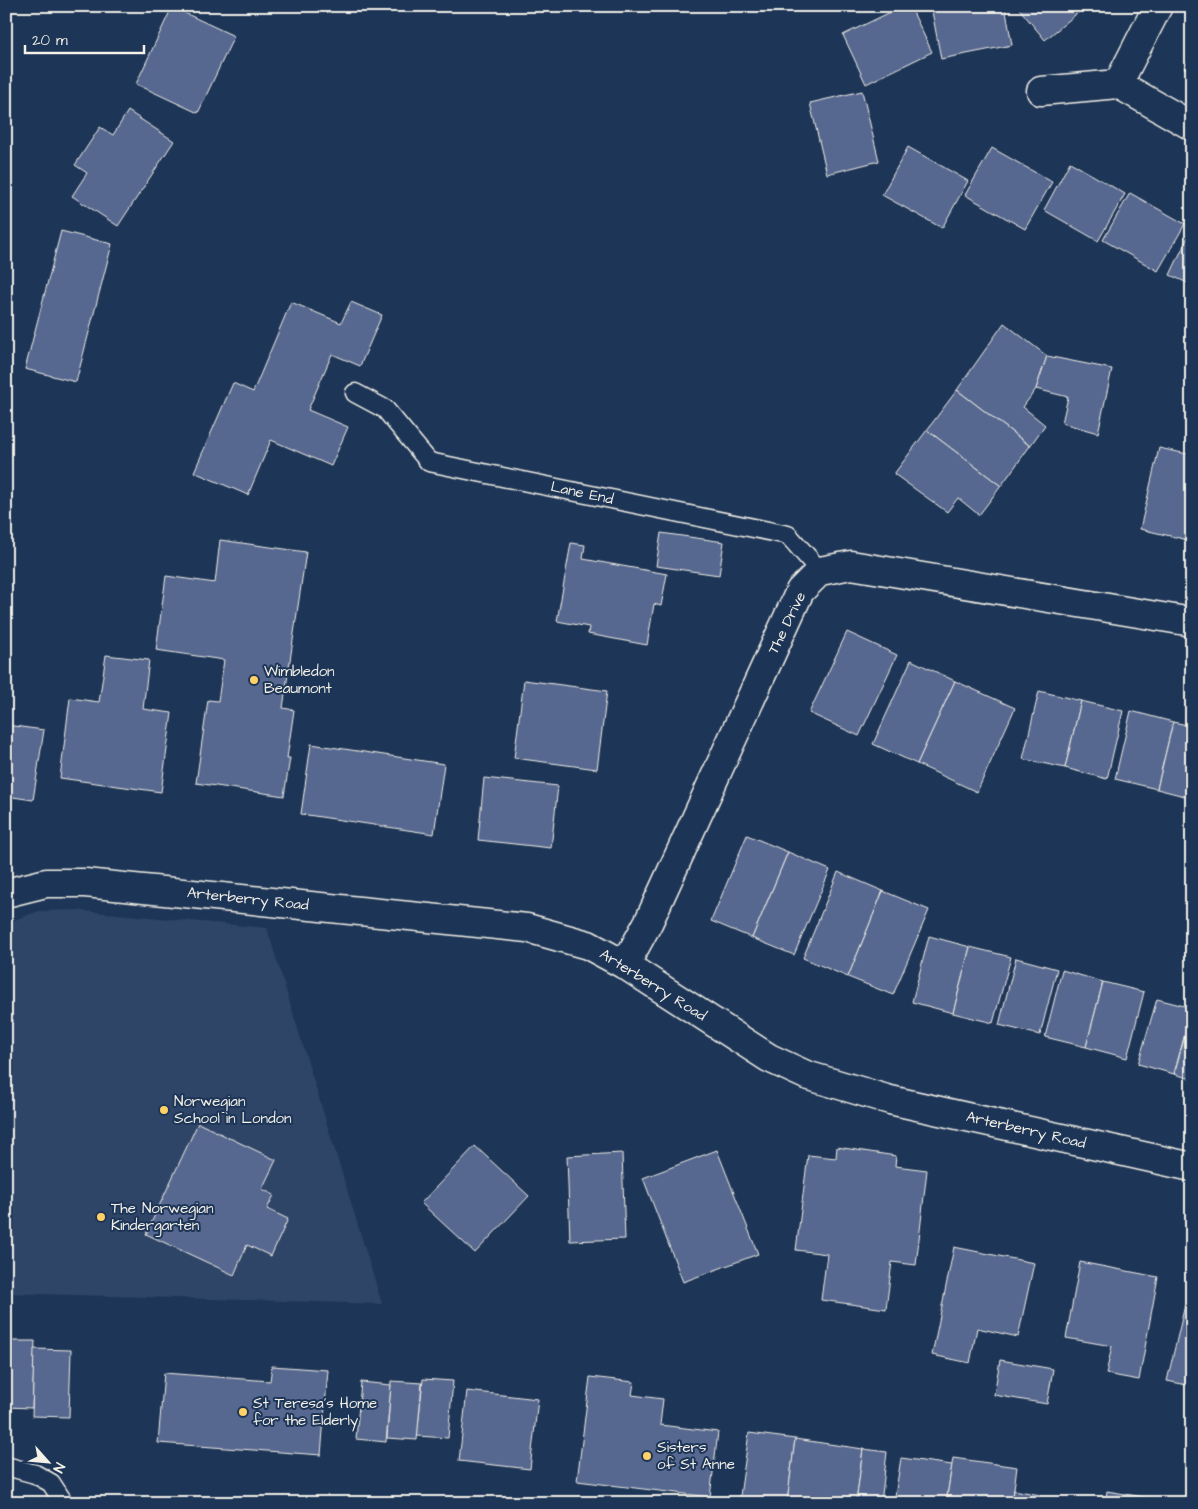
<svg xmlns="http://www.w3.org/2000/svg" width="1198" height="1509" viewBox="0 0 1198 1509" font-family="'Architects Daughter',sans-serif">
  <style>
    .built { fill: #2e4468 }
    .building { fill: #576890; stroke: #f4f1e8 }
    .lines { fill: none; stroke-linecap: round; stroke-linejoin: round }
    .lane-casing { stroke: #f4f1e8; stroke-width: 21 }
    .street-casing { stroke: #f4f1e8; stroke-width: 31 }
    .lane { stroke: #1d3557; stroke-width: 18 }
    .street { stroke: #1d3557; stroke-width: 28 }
    .poi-dot { fill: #ffd166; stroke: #1d3557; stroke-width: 2 }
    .labels { text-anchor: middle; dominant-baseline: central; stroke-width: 4; stroke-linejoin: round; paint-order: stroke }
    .street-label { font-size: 15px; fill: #f4f1e8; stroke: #1d3557 }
    .poi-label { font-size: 15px; fill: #f4f1e8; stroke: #1d3557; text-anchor: start }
  </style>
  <rect width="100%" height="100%" fill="#1d3557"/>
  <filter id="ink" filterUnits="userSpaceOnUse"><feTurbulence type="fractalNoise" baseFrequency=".02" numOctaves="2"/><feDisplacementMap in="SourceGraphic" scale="10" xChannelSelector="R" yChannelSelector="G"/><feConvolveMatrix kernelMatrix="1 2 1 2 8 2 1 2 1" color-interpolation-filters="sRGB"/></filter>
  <g filter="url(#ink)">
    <path class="built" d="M74 910 267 928 382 1304 6 1293V923L39 911Z"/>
    <g class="building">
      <path d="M903 6H910L932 52 866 84 843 35Z"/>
      <path d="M931 6H1005L1012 45 941 59Z"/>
      <path d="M1017 6H1086L1045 40Z"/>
      <path d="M172 7 234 36 198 113 136 84Z"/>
      <path d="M1192 54V72L1184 68Z"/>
      <path d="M862 91 879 161 827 174 810 103Z"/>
      <path d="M128 111 174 141 118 226 72 196 87 173 75 165 100 127 113 135Z"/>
      <path d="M908 147 968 181 942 228 882 195Z"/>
      <path d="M992 148 1052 182 1025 229 965 195Z"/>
      <path d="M1070 162 1125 194 1098 241 1044 210Z"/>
      <path d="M1130 193 1185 224 1158 271 1103 240Z"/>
      <path d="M1192 228V285L1170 275Z"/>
      <path d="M61 231 112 244 76 382 25 369Z"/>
      <path d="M291 302 341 323 351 302 382 315 360 366 332 354 308 410 348 427 331 466 271 440 248 495 194 472 233 383 253 392Z"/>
      <path d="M1004 323 1047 356 1036 389 1023 407 1045 425 1030 446 957 390Z"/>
      <path d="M1047 356 1112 369 1098 433 1062 423 1068 397 1036 389Z"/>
      <path d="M957 390 1030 446 1001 486 927 430Z"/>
      <path d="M927 430 1001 486 979 515 958 498 947 512 894 474Z"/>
      <path d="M1159 448 1192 455V541L1140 529Z"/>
      <path d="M661 533 724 542 719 575 656 566Z"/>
      <path d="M220 540 306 552 283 708 294 710 287 758H290L284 796 196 783 208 700 218 701 224 660 156 650 166 576 215 583Z"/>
      <path d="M571 543 585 545 583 559 667 574 661 606 654 604 647 645 588 634 589 627 557 621Z"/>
      <path d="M847 632 897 655 859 736 809 713Z"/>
      <path d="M106 655 149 660 143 709 172 713 161 792 60 778 70 698 99 702Z"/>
      <path d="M911 660 955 681 917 764 873 744Z"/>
      <path d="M524 680 607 691 597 769 514 758Z"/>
      <path d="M955 681 1015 708 977 792 917 764Z"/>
      <path d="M1039 691 1081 701 1065 768 1023 759Z"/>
      <path d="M1081 701 1123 711 1107 779 1065 768Z"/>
      <path d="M1131 711 1173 722 1157 789 1115 779Z"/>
      <path d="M1173 722 1192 726V798L1157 789Z"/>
      <path d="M6 725 44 730 33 800 6 796Z"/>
      <path d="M311 744 444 764 434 834 301 814Z"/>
      <path d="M484 778 558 786 551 848 478 840Z"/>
      <path d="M747 835 788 852 752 938 711 921Z"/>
      <path d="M788 852 830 870 794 955 752 938Z"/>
      <path d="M838 872 883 891 848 977 803 958Z"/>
      <path d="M883 891 929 910 893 995 848 977Z"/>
      <path d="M929 936 970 947 953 1013 912 1002Z"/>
      <path d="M970 947 1011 957 993 1023 953 1013Z"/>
      <path d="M1016 958 1057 969 1040 1035 999 1025Z"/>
      <path d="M1062 970 1103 982 1086 1047 1045 1037Z"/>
      <path d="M1103 982 1144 992 1127 1058 1086 1047Z"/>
      <path d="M1157 999 1192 1008 1174 1074 1138 1064Z"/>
      <path d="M1192 1012V1079L1174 1074Z"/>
      <path d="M198 1123 276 1160 262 1189 274 1195 267 1209 288 1219 271 1256 247 1245 234 1275 146 1234Z"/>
      <path d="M475 1146 529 1196 475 1253 421 1203Z"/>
      <path d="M837 1147 896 1156 895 1166 927 1170 916 1265 892 1262 886 1309 821 1300 827 1254 796 1250 808 1155 836 1158Z"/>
      <path d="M717 1150 758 1254 683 1282 643 1178Z"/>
      <path d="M622 1153 625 1239 570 1241 567 1156Z"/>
      <path d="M954 1247 1034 1263 1018 1337 977 1328 970 1363 932 1355Z"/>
      <path d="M1080 1262 1158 1277 1139 1380 1106 1374 1112 1346 1066 1338Z"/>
      <path d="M1185 1305 1192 1307V1386L1167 1381Z"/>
      <path d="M6 1341H35L32 1408 6 1407Z"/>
      <path d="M34 1349 71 1350 69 1417 32 1416Z"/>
      <path d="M1000 1360 1053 1369 1047 1404 994 1395Z"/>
      <path d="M272 1366 328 1370 321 1455 158 1443 164 1373 270 1381Z"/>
      <path d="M590 1377 634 1382 632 1395 663 1399 660 1425 718 1432 710 1497 577 1481Z"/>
      <path d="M423 1379 453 1381 448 1438 417 1436Z"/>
      <path d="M391 1381 422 1383 417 1440 387 1438Z"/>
      <path d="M361 1382 391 1385 386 1442 356 1439Z"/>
      <path d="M467 1391 538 1399 530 1469 459 1461Z"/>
      <path d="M749 1433 795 1439 787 1503H739Z"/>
      <path d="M795 1439 863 1449 856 1503H787Z"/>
      <path d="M863 1449 887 1452 881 1503H856Z"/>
      <path d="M901 1458 952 1465 946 1503H894Z"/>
      <path d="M953 1458 1017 1467 1012 1503H946Z"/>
      <path d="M1014 1490 1040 1495 1039 1503H1012Z"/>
      <path d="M1107 1491 1179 1503H1105Z"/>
    </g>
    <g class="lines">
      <defs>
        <g id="lane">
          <path d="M355 393 385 409 429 462 788 535 820 571"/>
          <path d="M6 1466 35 1474 51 1483 64 1503"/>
        </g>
        <g id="street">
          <path d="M1118 84 1192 126"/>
          <path d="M1041 91 1118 84 1158 6"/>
          <path d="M6 893 46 883H85L527 928 588 945 625 965 769 1058 806 1075 890 1100 1192 1167"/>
          <path d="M625 965 649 921 800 591 820 571 851 565 1192 622"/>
        </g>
      </defs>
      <use href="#lane" class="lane-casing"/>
      <use href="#street" class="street-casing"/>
      <use href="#lane" class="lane"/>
      <use href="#street" class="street"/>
    </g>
  </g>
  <g class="poi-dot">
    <circle cx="254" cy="680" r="5"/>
    <circle cx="164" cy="1110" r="5"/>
    <circle cx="101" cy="1217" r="5"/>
    <circle cx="243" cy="1412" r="5"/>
    <circle cx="647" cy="1456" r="5"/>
  </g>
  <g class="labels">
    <g class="street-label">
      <text transform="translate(582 493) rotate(12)">Lane End</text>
      <text transform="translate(787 623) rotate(-64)">The Drive</text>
      <text transform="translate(248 899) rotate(6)">Arterberry Road</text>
      <text transform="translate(653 985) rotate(32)">Arterberry Road</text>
      <text transform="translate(1026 1130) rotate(13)">Arterberry Road</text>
    </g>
    <g class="poi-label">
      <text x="264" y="671">Wimbledon<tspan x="264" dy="17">Beaumont</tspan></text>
      <text x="174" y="1101">Norwegian<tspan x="174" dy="17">School in London</tspan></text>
      <text x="111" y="1208">The Norwegian<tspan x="111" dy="17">Kindergarten</tspan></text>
      <text x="253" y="1403">St Teresa's Home<tspan x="253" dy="17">for the Elderly</tspan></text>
      <text x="657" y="1447">Sisters<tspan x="657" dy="17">of St Anne</tspan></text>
    </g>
  </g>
  <rect width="1198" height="1509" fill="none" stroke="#1d3557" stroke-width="25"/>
  <rect x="12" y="12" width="1173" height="1484" fill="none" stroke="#f4f1e8" stroke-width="2" filter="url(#ink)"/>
  <g transform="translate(48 1462) rotate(117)" stroke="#1d3557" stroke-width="4" paint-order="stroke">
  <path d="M0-4L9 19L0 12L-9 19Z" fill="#f4f1e8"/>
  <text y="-8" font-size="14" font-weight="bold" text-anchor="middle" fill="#f4f1e8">N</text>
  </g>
  <path d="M25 45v8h119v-8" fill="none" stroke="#f4f1e8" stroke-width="2.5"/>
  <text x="32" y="45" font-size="15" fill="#f4f1e8" stroke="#1d3557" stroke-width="4" paint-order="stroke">20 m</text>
</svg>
